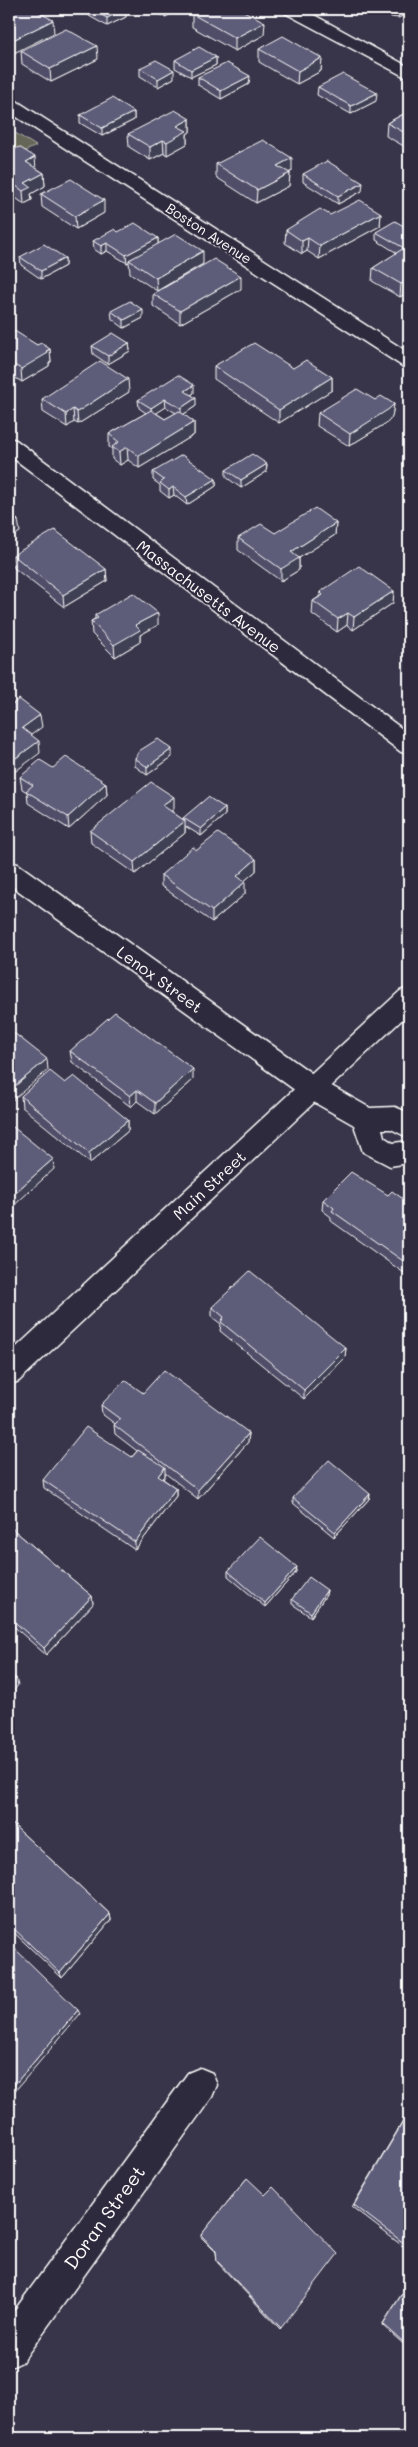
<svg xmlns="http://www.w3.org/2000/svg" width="418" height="2447" viewBox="0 0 418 2447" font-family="Mali,sans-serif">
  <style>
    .green { fill: #666658; stroke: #b2b2ac }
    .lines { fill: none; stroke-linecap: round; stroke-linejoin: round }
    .minor-casing { stroke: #fff; stroke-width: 3 }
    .major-casing { stroke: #fff; stroke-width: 3 }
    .minor { fill: #2f2a3d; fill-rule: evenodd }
    .major { fill: #2f2a3d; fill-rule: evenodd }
    .wall { fill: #504e68; stroke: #fff; fill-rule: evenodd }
    .shaded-wall { fill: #414055; stroke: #fff }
    .building { fill: #5d5b79; stroke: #fff }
    .labels { text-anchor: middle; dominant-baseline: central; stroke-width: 4; stroke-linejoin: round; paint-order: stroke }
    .far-street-label { font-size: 14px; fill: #fff; stroke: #2f2a3d }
    .street-label { font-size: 16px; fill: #fff; stroke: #2f2a3d }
    .near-street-label { font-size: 19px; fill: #fff; stroke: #2f2a3d }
  </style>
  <rect width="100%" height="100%" fill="#383449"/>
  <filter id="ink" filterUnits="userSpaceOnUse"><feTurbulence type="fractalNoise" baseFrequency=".02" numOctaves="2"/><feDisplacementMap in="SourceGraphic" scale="10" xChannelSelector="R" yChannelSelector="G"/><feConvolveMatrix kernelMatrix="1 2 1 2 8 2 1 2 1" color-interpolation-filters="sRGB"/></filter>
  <g filter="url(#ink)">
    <path class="green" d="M9 129 36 146 9 159Z"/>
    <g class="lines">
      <defs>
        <g id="minor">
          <path d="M283 9H303L409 67V79L285 13Z"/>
          <path d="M9 99 15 100 409 353V368L402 366 9 112Z"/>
          <path d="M9 438 16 440 409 734V754L401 752 9 455Z"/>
          <path d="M9 862 18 864 321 1080 370 1108 395 1107 409 1113V1138L391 1129H382L384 1137 393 1143 409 1141V1163L390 1166 363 1152 354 1125 303 1096 9 884Z"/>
          <path d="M200 2068 212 2073 217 2085 212 2097 22 2362 9 2368V2318L188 2073Z"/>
        </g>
        <path id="major" d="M409 988V1013L19 1381 9 1385V1354L400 991Z"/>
      </defs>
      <use href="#minor" class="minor-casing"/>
      <use href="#major" class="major-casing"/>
      <use href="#minor" class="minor"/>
      <use href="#major" class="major"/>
    </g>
    <g class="wall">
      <path d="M83 9H126V17L107 26 89 16V12Z"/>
      <path d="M150 9H181L165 17Z"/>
      <path d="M373 9H409V13L398 18 391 17 382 10 378 12 373 10Z"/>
      <path d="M192 14 264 35 235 51 192 27Z"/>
      <path d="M259 49 322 58 321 71 297 84 259 62Z"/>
      <path d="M21 51 98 59 51 82 22 64Z"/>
      <path d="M216 57V65L191 77 175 68V60Z"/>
      <path d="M140 68 174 78 158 87 140 76Z"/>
      <path d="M198 77 249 84 221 99 198 85Z"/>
      <path d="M318 87 376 101 351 114 317 95Z"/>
      <path d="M409 111V149L386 136 387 123Z"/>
      <path d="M134 112V120L102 136 80 123V115Z"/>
      <path d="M190 119V132L187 134V144L167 155 164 153 150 160 129 147 128 134Z"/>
      <path d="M9 152 44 173 45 186 31 194 32 200 24 204 13 196 9 198Z"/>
      <path d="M216 164 292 171 289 173H290L289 186 256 203 216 177Z"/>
      <path d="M303 174 362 191 338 204 303 182Z"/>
      <path d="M41 194 104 213 76 229 42 207Z"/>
      <path d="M381 213 380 226 319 259 307 251 302 254 285 243 286 230Z"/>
      <path d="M409 229V299L403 295 400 297 372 281 373 268 397 253 376 240V232Z"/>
      <path d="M118 232 158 238V244L203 264 157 291 130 273 129 262 127 263 107 251 101 254 94 249 93 241Z"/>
      <path d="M20 257 65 258V266L41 279 21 265Z"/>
      <path d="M241 289 180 324 153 306V294Z"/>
      <path d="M111 311 143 318 124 328 112 319Z"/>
      <path d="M9 332 37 345 50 349 51 362 49 363V366L22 382 9 374Z"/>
      <path d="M129 343 130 351 108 364 93 354 92 346Z"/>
      <path d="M214 366 293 368 332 377V390L279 423 214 379Z"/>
      <path d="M129 392 78 424 74 422 67 427 43 412 42 399Z"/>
      <path d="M194 393 191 395 196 406 183 415 194 422V435L139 468 128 460 120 465 112 459V449L109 447V434L146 413 139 408 138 400ZM166 407 176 413 165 419 156 413Z"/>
      <path d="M375 400 394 404 392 417 388 422 349 446 317 426 318 413Z"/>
      <path d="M267 464 266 472 241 488 226 477V470Z"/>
      <path d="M153 472 216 479V486L187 505 174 495 169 498 160 491V485L153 480Z"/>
      <path d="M336 523 335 535 299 558V570L281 581 238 550V538L275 533Z"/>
      <path d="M13 555 106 569 107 581 64 607 14 568Z"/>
      <path d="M394 591 393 603 353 630 347 625 337 632 312 614 313 601 319 597 320 592Z"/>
      <path d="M95 615 158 625 140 635V642L115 657 92 634 91 621 95 619Z"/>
      <path d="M172 757 147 775 135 766V758Z"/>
      <path d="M53 768 106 783 107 795 69 829 28 803 27 792 22 789 20 777Z"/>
      <path d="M225 808V815L201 836 185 826V833L135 874 91 843 90 831 174 809 171 811 183 820V818Z"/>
      <path d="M197 850 256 859V871L244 881 245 894 212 922 161 886V875Z"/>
      <path d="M70 1051 193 1080 155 1114 137 1101 131 1107 72 1062Z"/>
      <path d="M65 1083 128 1120V1131L90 1163 22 1107 21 1096Z"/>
      <path d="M388 1195 409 1203V1268L404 1273 331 1221V1217L322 1210 323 1200Z"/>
      <path d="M212 1307 346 1348 345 1357 304 1399 220 1331 221 1324 212 1317Z"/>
      <path d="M143 1393 249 1433 248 1442 198 1499 165 1473V1476L163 1479 176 1488V1496L135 1550 44 1488 43 1480 132 1457 137 1451 115 1434 114 1425 115 1424 102 1414 101 1405Z"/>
      <path d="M370 1494 369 1499 334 1537 293 1503V1498Z"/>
      <path d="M9 1526 92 1596 93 1604 46 1655 10 1623 9 1624Z"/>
      <path d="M228 1571 296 1572 265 1607 228 1576Z"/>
      <path d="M327 1590 326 1595 311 1617 292 1604V1599Z"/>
      <path d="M9 1821 110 1914 111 1920 62 1978 9 1928Z"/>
      <path d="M409 2111V2251L352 2207Z"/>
      <path d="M247 2178 281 2328 280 2329 217 2262 216 2252 201 2237V2235Z"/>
      <path d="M402 2294 409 2301V2349L382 2325 401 2295Z"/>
    </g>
    <g class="shaded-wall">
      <path d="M126 9V17L107 26V18Z"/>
      <path d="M165 9H181L165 17Z"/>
      <path d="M379 9H382V10L378 12Z"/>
      <path d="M402 9H409V13L398 18 399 11Z"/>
      <path d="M53 20 54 33 10 55 9 42Z"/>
      <path d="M265 22 264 35 235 51V38Z"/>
      <path d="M97 46 98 59 51 82 50 69Z"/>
      <path d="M216 57V65L191 77V70Z"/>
      <path d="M322 58 321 71 297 84 298 71Z"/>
      <path d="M174 70V78L158 87V79Z"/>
      <path d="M250 76 249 84 221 99V91Z"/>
      <path d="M377 93 376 101 351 114V106Z"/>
      <path d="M134 112V120L102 136V128Z"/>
      <path d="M190 119V132L187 134V144L167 155V142L177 126Z"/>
      <path d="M163 140 164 153 150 160V147Z"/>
      <path d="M35 157 36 170 26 162Z"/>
      <path d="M292 158V171L277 179V166Z"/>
      <path d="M44 173 45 186 31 194 32 200 24 204 23 191 25 183Z"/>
      <path d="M290 173 289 186 256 203 257 190Z"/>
      <path d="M12 183 13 196 9 198V185Z"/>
      <path d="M363 183 362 191 338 204V196Z"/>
      <path d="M104 200V213L76 229 75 216Z"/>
      <path d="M381 213 380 226 319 259 320 246Z"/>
      <path d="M158 238V246L129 260V262L127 263 126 255Z"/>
      <path d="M308 238 307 251 302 254V241Z"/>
      <path d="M107 243V251L101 254V246Z"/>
      <path d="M409 245V253L404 256V248Z"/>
      <path d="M203 251V264L157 291 156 278Z"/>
      <path d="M65 258V266L41 279V271Z"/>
      <path d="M241 276V289L180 324V311Z"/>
      <path d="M404 282 403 295 400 297 401 284Z"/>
      <path d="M143 310V318L124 328V320Z"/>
      <path d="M129 343 130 351 108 364V356Z"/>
      <path d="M50 349 51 362 49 363V366L22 382 21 369Z"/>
      <path d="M332 377V390L279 423V410Z"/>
      <path d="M128 379 129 392 78 424 77 412Z"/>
      <path d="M194 385V393L185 399V391Z"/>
      <path d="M196 398V406L181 416V408Z"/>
      <path d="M165 399 166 407 152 416 151 408Z"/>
      <path d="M394 404 392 417 388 422 349 446 350 434Z"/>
      <path d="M73 409 74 422 67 427 66 414Z"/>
      <path d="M194 422V435L139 468V456Z"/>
      <path d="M127 447 128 460 120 465 119 452Z"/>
      <path d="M267 464 266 472 241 488V480Z"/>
      <path d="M216 479V486L187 505 186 497Z"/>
      <path d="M173 487 174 495 169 498V490Z"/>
      <path d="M18 520 20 532 9 539V525Z"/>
      <path d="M336 523 335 535 299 558V570L281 581V569L291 552Z"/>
      <path d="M106 569 107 581 64 607 63 595Z"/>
      <path d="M394 591 393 603 353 630 354 617Z"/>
      <path d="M158 613V625L140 635V642L115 657 114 645 135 625Z"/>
      <path d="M348 613 347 625 337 632 338 619Z"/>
      <path d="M40 715 42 727 23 741 22 728Z"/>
      <path d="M39 741 40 753 9 776V763Z"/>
      <path d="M172 749V757L147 775V767Z"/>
      <path d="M106 783 107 795 69 829 68 817Z"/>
      <path d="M174 797V809L163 817 162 805Z"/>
      <path d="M225 808V815L201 836V829Z"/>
      <path d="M185 821V833L135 874 134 862Z"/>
      <path d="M256 859V871L236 888 237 876Z"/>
      <path d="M245 882V894L212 922V911Z"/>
      <path d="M47 1059 48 1070 9 1103V1091Z"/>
      <path d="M193 1069V1080L155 1114V1103Z"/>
      <path d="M137 1090V1101L131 1107 130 1096Z"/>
      <path d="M128 1120V1131L90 1163 89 1153Z"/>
      <path d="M53 1159 54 1169 9 1210V1198Z"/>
      <path d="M409 1260V1268L404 1273 406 1263Z"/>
      <path d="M346 1348 345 1357 304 1399V1390Z"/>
      <path d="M249 1433 248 1442 198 1499V1490Z"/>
      <path d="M165 1467V1476L158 1484V1476Z"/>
      <path d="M176 1488V1496L135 1550V1542Z"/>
      <path d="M370 1494 369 1499 334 1537 335 1532Z"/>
      <path d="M297 1567 296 1572 265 1607V1603Z"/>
      <path d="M327 1590 326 1595 311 1617V1613Z"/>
      <path d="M92 1596 93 1604 46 1655 44 1648Z"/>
      <path d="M16 1678 18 1685 9 1697V1688Z"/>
      <path d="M110 1914 111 1920 62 1978 60 1973Z"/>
      <path d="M78 2010 80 2014 9 2098V2091Z"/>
    </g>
    <g class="building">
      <path d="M15 9H33L53 20 9 42V12Z"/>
      <path d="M90 9H126L107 18Z"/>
      <path d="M202 9H240L265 22 235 38 192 14Z"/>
      <path d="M391 9H402L399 11Z"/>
      <path d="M66 29 97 46 50 69 21 51Z"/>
      <path d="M283 36 322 58 298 71 259 49Z"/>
      <path d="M199 47 216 57 191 70 175 60Z"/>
      <path d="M156 60 174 70 158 79 140 68Z"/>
      <path d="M227 63 250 76 221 91 198 77Z"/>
      <path d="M343 74 377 93 351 106 318 87Z"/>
      <path d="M112 98 134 112 102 128 80 115Z"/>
      <path d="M175 110 190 119 177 126 187 131 167 142 163 140 150 147 128 134Z"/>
      <path d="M409 111V135L387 123Z"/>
      <path d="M263 140 292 158 277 166 290 173 257 190 216 164Z"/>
      <path d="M19 147 35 157 26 162 44 173 25 183 31 187 23 191 12 183 9 185V152Z"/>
      <path d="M327 161 363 183 338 196 303 174Z"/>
      <path d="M71 179 104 200 75 216 41 194Z"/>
      <path d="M360 200 381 213 320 246 308 238 302 241 286 230 320 209 330 215Z"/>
      <path d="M395 221 409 229V245L404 248 376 232Z"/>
      <path d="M135 223 158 238 126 255 107 243 101 246 93 241 115 229 118 232Z"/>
      <path d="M176 234 203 251 156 278 129 260Z"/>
      <path d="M44 244 65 258 41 271 20 257Z"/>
      <path d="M404 248 409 251V285L404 282 401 284 373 268Z"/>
      <path d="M214 259 241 276 180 311 153 294Z"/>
      <path d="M130 301 143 310 124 320 111 311Z"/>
      <path d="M13 330 37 345 41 343 50 349 46 351 48 353 21 369 9 362V332Z"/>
      <path d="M113 333 129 343 108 356 92 346Z"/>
      <path d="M254 343 293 368 306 360 332 377 279 410 214 366Z"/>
      <path d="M100 361 128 379 77 412 73 409 66 414 42 399Z"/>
      <path d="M178 375 194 385 185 391 196 398 181 408 165 399 151 408 138 400Z"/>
      <path d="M357 389 375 400 381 396 394 404 389 409 350 434 318 413Z"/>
      <path d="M151 410 165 419 179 411 194 422 139 456 127 447 119 452 112 447 119 442 109 434Z"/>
      <path d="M252 454 267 464 241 480 226 470Z"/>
      <path d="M182 455 216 479 186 497 173 487 169 490 160 483 164 480 153 472Z"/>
      <path d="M315 508 336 523 291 552 299 558 281 569 238 538 261 524 275 533Z"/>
      <path d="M9 512 18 520 9 525Z"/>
      <path d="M55 530 106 569 63 595 13 555Z"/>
      <path d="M359 566 394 591 354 617 348 613 338 619 313 601 323 595 320 592Z"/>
      <path d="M133 593 158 613 135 625 140 630 114 645 91 621 98 618 95 615Z"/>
      <path d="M19 699 40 715 22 728 39 741 9 763V707Z"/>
      <path d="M158 739 172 749 147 767 135 758 139 751Z"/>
      <path d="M66 757 106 783 68 817 26 791 33 785 20 777 40 760 53 768Z"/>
      <path d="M151 782 174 797 162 805 185 821 134 862 90 831Z"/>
      <path d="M208 797 225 808 201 829 183 818Z"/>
      <path d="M218 833 256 859 237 876 245 882 212 911 161 875 193 847 197 850Z"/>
      <path d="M115 1012 193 1069 155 1103 137 1090 130 1096 70 1051Z"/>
      <path d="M9 1029 47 1059 9 1091Z"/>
      <path d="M50 1071 65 1083 74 1076 128 1120 89 1153 21 1096Z"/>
      <path d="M13 1127 53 1159 9 1198V1131Z"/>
      <path d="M351 1172 388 1195 392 1191 409 1203V1260L406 1263 332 1211 334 1208 323 1200Z"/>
      <path d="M250 1271 346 1348 304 1390 221 1322 224 1317 212 1307Z"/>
      <path d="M164 1370 249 1433 198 1490 114 1425 120 1419 101 1405 125 1380 143 1393Z"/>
      <path d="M86 1427 132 1457 138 1450 165 1467 158 1476 176 1488 135 1542 43 1480Z"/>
      <path d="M329 1460 370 1494 335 1532 293 1498Z"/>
      <path d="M9 1526 92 1596 44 1648 9 1617Z"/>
      <path d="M260 1537 297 1567 265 1603 228 1571Z"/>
      <path d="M309 1577 327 1590 311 1613 292 1599Z"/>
      <path d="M9 1673 16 1678 9 1688Z"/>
      <path d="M9 1821 110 1914 60 1973 9 1924Z"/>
      <path d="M9 1943 78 2010 9 2091Z"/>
      <path d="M409 2112V2247L354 2205Z"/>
      <path d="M247 2178 265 2195 273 2187 338 2254 281 2328 217 2261 216 2251 201 2235Z"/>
      <path d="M402 2294 409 2301V2347L383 2324Z"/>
    </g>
  </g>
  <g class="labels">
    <g class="far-street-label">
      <text transform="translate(209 233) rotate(33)">Boston Avenue</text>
    </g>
    <g class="street-label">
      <text transform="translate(209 596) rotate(37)">Massachusetts Avenue</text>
      <text transform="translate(160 979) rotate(36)">Lenox Street</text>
      <text transform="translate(209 1185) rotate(-43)">Main Street</text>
    </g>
    <g class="near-street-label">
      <text transform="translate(104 2217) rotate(-54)">Doran Street</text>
    </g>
  </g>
  <rect width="418" height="2447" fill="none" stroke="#2f2a3d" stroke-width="30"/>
  <rect x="15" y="15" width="388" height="2417" fill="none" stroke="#fff" stroke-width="2" filter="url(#ink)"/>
</svg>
